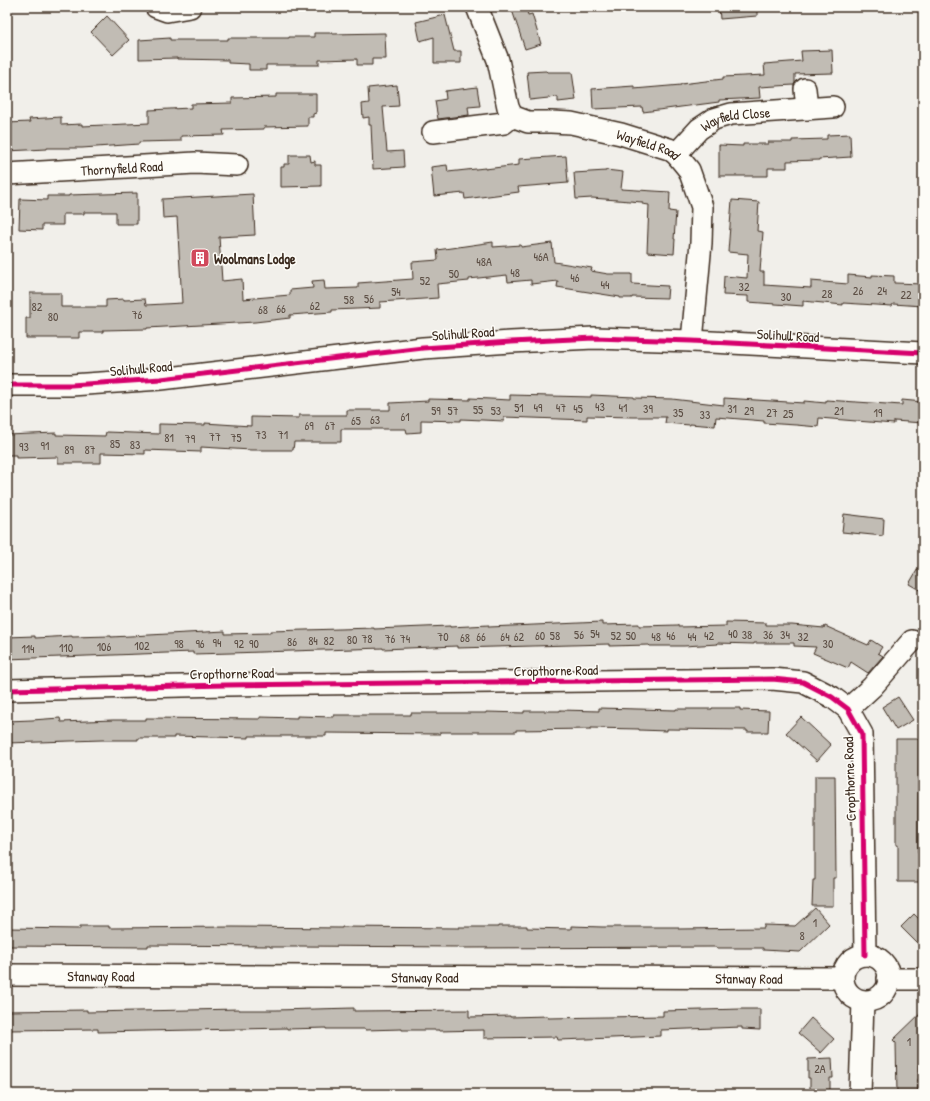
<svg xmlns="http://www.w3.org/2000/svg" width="930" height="1101" viewBox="0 0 930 1101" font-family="'Patrick Hand',sans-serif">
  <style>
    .building { fill: #c1bcb4; stroke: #3b2a1e }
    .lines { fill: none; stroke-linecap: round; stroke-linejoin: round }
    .minor-casing { stroke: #3b2a1e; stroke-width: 24 }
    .minor { stroke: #fdfcf7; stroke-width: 21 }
    .cycleway-casing { stroke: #fdfcf7; stroke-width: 8 }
    .cycleway { stroke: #d6006c; stroke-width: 5 }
    .labels { text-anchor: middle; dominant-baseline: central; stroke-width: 3; stroke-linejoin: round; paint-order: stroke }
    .number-label { font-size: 12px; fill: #5c4e44 }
    .street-label { font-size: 14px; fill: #3b2a1e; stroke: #fdfcf7 }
    .poi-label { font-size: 14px; font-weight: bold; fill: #3b2a1e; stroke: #fdfcf7; text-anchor: start }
  </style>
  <rect width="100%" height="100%" fill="#f1efea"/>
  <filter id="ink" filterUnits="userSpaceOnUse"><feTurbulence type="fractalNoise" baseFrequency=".025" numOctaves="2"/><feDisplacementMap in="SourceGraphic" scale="8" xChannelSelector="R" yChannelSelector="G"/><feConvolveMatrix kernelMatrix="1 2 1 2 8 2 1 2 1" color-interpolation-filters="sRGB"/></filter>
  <g filter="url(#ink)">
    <g class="building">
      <path d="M511 7H526L528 15 532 14 541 44 525 49Z"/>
      <path d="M719 7H757V16L720 19Z"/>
      <path d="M445 15 454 51H461V63H434V37L420 41 416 22Z"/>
      <path d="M107 16 129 40 113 55 91 32Z"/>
      <path d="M314 33H332V34L385 33 386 59H372V65H357V59L319 60V65H266V70H249V64L228 63V60L177 59V58L139 59V40L170 38V40H228V38H289V37H314Z"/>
      <path d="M832 50 833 73 795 74V83L794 85 759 87 760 98 719 100V102L643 112 642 107 593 109 592 89 634 86V89L681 85V84L723 79V77L765 75 764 64 802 61 801 51Z"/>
      <path d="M546 71 547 72H572L576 100 558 102V97L530 100 527 72Z"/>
      <path d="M397 85 399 106 383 107 387 152 403 151 404 167 373 169 371 125H369V117L363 118 362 104 369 103 368 88Z"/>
      <path d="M477 87 480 106 468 107 469 115 438 119 435 101 446 99 445 91Z"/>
      <path d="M276 94H316V113L313 114V117H308V126L264 127V129L223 130 224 135 181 136V141L139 142V144L82 148H47V149L7 151V123L30 122 29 119 61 117V125L82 124V126L149 123V110L191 108V104L232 103V98L276 97Z"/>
      <path d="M850 134 851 157 819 159V160L787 161V168H768V176H719V145L743 146V144H768V142H792V140L827 139V135Z"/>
      <path d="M289 155H310L311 162 315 161V165H321V186L281 187V167H284V164H289Z"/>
      <path d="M566 156 568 183 518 187 519 192 465 199 464 193 434 196 431 167 447 165 448 172 485 168V169L519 165V159Z"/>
      <path d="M606 170 623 172 621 189 670 192 669 211 676 212 674 239H675L674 254 647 252 649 205 642 204V202L592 198 576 199 574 173 606 171Z"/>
      <path d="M137 193V224H116V212H84V214H63V225H42V230L19 229 20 199 47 200V196H69V195Z"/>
      <path d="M253 194 255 235 219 237 222 281 242 279 243 299 290 295V290L313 288 312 281 324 280 325 289 358 288V283L413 279 412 262 438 260 437 250 493 242V247L521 245V247L552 243 554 262 592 268 591 271 608 274H632V284L668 286 667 298 632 297V298H620V297L557 287 558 281 531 284V280L508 282 507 275 469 279V281L437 284 438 298 380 302V308L332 310V312L290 315V318L255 322 147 328V329L103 330V332H79V338H26V318H30V293H61V307H106V300L124 299V300L145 299 146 305 182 303 177 217 163 218 162 199Z"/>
      <path d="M732 200 759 202 757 231 763 232 760 272H764V285L811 288V281L848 284V275L872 277V275L894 276V283L923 284V306L893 304 892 306 843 303V305L803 301V306L748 302V296L723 295 724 276 747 278 748 254 728 252Z"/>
      <path d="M510 395 591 397V395L634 397V398L672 399 724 405V398L804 403V401L826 403V400L902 405V400L923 402V423L894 421V424L819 418 818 427 796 425 764 423V421L716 417 715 426 690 424V425L665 423 666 417H633L587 416V420L504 417V421L461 419V421L421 420V432L407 433 406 429H341V442H294L293 450H251L201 447V452L145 450V454L101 453V463H58V457L16 458V455H7V435L56 433V435L105 436 106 432 159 434V424L205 425V423L251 426V417L299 418V415H347V410H390V403L428 401V399L470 400V398L510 400Z"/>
      <path d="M844 514 884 519 883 536 842 532Z"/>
      <path d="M923 560V592L909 584Z"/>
      <path d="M602 622V625L639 624V626L678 625V627L726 626V622L766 623V625H792L824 628 825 626 868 645 871 640 882 647 878 653 883 656 868 673 851 662 848 668 813 653 816 647 794 646V643H754V644L717 643 718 644 684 646H650L649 645 609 646V644L457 648V646L383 649V648L231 653 193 654V652L7 659V637L35 636V638L72 636V637L111 636V637L225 631V634L270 633V631L374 628V629L450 626V627L489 625V627Z"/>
      <path d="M898 697 913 720 896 730 882 707Z"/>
      <path d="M599 708 676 710V709H712V708H740V710L769 711 768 732H747V730L667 729V731L639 730V729L591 728V729L516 730V732H440V734L326 733V736H249V738L174 736V738H138V740H102L7 743V721L32 720 60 718 61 722 113 720H146V718L260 719V717L297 718V716L334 717V715H411V713H486V712L524 713V711H560V710L599 711Z"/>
      <path d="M801 717 831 745 817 761 786 733Z"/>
      <path d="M896 739H919L918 813V853H920V882H898V845H896Z"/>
      <path d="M815 776H835L836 878H833V906H812L813 880H815Z"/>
      <path d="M815 908 829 924 800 952 763 950V948H717V947L459 948V947L298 946V947H270V946L148 945V947L7 946V928L80 929V926H109V928L233 927 342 928V927L459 928V927H498V926H527V928L571 929V926L602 927H678V929L764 928V925L795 926Z"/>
      <path d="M914 914 923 923V949L901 927Z"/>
      <path d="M354 1008V1011L469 1010V1017L510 1016V1017L548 1016V1018L663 1016V1011L742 1009H760V1030L742 1029V1027L661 1030V1036L587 1039 558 1040 557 1037 484 1038V1030L439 1031V1030H402V1029L365 1030V1029H326V1028L287 1029V1028L98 1032V1029L7 1030V1011L87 1010V1012L239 1009V1010H276Z"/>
      <path d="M923 1011V1039L920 1036 919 1080H917L918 1094H897L896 1043 893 1040Z"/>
      <path d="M811 1018 834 1039 821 1053 798 1033Z"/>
      <path d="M832 1058 833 1078H830V1094H810V1078H808V1059Z"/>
    </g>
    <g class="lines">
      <defs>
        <g id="minor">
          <path d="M156 7 167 11 190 7"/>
          <path d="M477 7 498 60 508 107 512 116"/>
          <path d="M805 89 807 109"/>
          <path id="s1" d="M433 132 504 123 512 116 528 122H551L571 123 621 134 669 149 676 154 689 170 702 207 701 243 692 341"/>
          <path id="s2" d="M676 154 699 129 714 119 731 114 833 107"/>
          <path id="s3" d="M7 174 195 163 237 165"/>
          <path d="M7 385H71L161 379 423 348 511 342 594 338 692 341 923 353"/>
          <path d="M7 690 226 685 772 679 803 682 832 697 848 709 862 734 865 955"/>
          <path d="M848 709 872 687 912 641"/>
          <circle cx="866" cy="978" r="23"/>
          <path id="s4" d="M7 975 843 978"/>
          <path d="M888 979H923"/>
          <path d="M860 1094 863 1001"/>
        </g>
      </defs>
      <use href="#minor" class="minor-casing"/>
      <use href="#minor" class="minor"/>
      <defs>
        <g id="cycleway">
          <path d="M7 385H71L161 379 423 348 511 342 594 338 692 341 923 353"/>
          <path d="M7 690 226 685 772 679 803 682 832 697 848 709 862 734 865 955"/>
        </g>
      </defs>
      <use href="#cycleway" class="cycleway-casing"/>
      <use href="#cycleway" class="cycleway"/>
    </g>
  </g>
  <defs>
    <symbol id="building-square" viewBox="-11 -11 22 22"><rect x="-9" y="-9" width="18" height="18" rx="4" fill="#d1495b" stroke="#fdfcf7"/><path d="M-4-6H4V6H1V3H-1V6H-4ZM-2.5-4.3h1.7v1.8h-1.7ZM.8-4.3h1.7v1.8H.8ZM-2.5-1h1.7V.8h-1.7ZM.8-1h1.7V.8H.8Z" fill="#fff"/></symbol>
  </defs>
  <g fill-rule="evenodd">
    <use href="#building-square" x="189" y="247" width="22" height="22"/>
  </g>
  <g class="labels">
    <g class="number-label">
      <text x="541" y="256">46A</text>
      <text x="484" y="261">48A</text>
      <text x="515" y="272">48</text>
      <text x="454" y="273">50</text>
      <text x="575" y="277">46</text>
      <text x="425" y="280">52</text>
      <text x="605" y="284">44</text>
      <text x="744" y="286">32</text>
      <text x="858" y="290">26</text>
      <text x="882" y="290">24</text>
      <text x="396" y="291">54</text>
      <text x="827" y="293">28</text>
      <text x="906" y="294">22</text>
      <text x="786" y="296">30</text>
      <text x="369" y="298">56</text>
      <text x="349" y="299">58</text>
      <text x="315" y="305">62</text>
      <text x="37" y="306">82</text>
      <text x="281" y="308">66</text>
      <text x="263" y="309">68</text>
      <text x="137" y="314">76</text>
      <text x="53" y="316">80</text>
      <text x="600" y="406">43</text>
      <text x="519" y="407">51</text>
      <text x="538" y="407">49</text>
      <text x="561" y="407">47</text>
      <text x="623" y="407">41</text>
      <text x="578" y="408">45</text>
      <text x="648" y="408">39</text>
      <text x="732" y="408">31</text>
      <text x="478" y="409">55</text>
      <text x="436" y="410">59</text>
      <text x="453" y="410">57</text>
      <text x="496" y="410">53</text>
      <text x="749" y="410">29</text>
      <text x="839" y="410">21</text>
      <text x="678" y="412">35</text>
      <text x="772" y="412">27</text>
      <text x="878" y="412">19</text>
      <text x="788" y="413">25</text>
      <text x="705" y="414">33</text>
      <text x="405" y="416">61</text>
      <text x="375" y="419">63</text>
      <text x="356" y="420">65</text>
      <text x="309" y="425">69</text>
      <text x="330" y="425">67</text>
      <text x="261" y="434">73</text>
      <text x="283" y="434">71</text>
      <text x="215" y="436">77</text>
      <text x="169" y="437">81</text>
      <text x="236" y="437">75</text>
      <text x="190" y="438">79</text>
      <text x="115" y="443">85</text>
      <text x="135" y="444">83</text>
      <text x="45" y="445">91</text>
      <text x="24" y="446">93</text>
      <text x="69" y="449">89</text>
      <text x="90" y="449">87</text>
      <text x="595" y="633">54</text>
      <text x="733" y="633">40</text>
      <text x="579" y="634">56</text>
      <text x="747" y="634">38</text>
      <text x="768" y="634">36</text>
      <text x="785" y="634">34</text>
      <text x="540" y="635">60</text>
      <text x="555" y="635">58</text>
      <text x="616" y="635">52</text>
      <text x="631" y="635">50</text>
      <text x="671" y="635">46</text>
      <text x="709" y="635">42</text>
      <text x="443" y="636">70</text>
      <text x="481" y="636">66</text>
      <text x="505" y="636">64</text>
      <text x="519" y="636">62</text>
      <text x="656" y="636">48</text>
      <text x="692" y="636">44</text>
      <text x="803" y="636">32</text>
      <text x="465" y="637">68</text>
      <text x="367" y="638">78</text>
      <text x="390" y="638">76</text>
      <text x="405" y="638">74</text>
      <text x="352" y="639">80</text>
      <text x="313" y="640">84</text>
      <text x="329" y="640">82</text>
      <text x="292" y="641">86</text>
      <text x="217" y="642">94</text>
      <text x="179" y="643">98</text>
      <text x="200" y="643">96</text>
      <text x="239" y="643">92</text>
      <text x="254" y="643">90</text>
      <text x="828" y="643">30</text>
      <text x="142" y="645">102</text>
      <text x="104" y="646">106</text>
      <text x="66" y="647">110</text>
      <text x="28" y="648">114</text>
      <text x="815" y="922">1</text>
      <text x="802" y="935">8</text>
      <text x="909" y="1041">1</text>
      <text x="820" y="1068">2A</text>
    </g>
    <g class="street-label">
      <text stroke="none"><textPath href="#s2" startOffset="73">Wayfield Close</textPath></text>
      <text stroke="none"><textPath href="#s1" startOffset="223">Wayfield Road</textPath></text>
      <text stroke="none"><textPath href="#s3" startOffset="115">Thornyfield Road</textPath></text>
      <text transform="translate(463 333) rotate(-4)">Solihull Road</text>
      <text transform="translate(788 335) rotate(3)">Solihull Road</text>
      <text transform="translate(141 368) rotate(-5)">Solihull Road</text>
      <text transform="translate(556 670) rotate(-1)">Cropthorne Road</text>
      <text transform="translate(232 673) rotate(-1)">Cropthorne Road</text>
      <text transform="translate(849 779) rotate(-92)">Cropthorne Road</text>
      <text stroke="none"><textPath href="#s4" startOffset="94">Stanway Road</textPath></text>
      <text stroke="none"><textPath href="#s4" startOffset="418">Stanway Road</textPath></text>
      <text stroke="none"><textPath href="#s4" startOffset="742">Stanway Road</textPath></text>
    </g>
    <g class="poi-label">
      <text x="214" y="258">Woolmans Lodge</text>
    </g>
  </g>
  <rect width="930" height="1101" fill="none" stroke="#fdfcf7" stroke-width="24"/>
  <rect x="12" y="12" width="906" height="1077" fill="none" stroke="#3b2a1e" stroke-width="1.5" filter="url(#ink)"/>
</svg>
